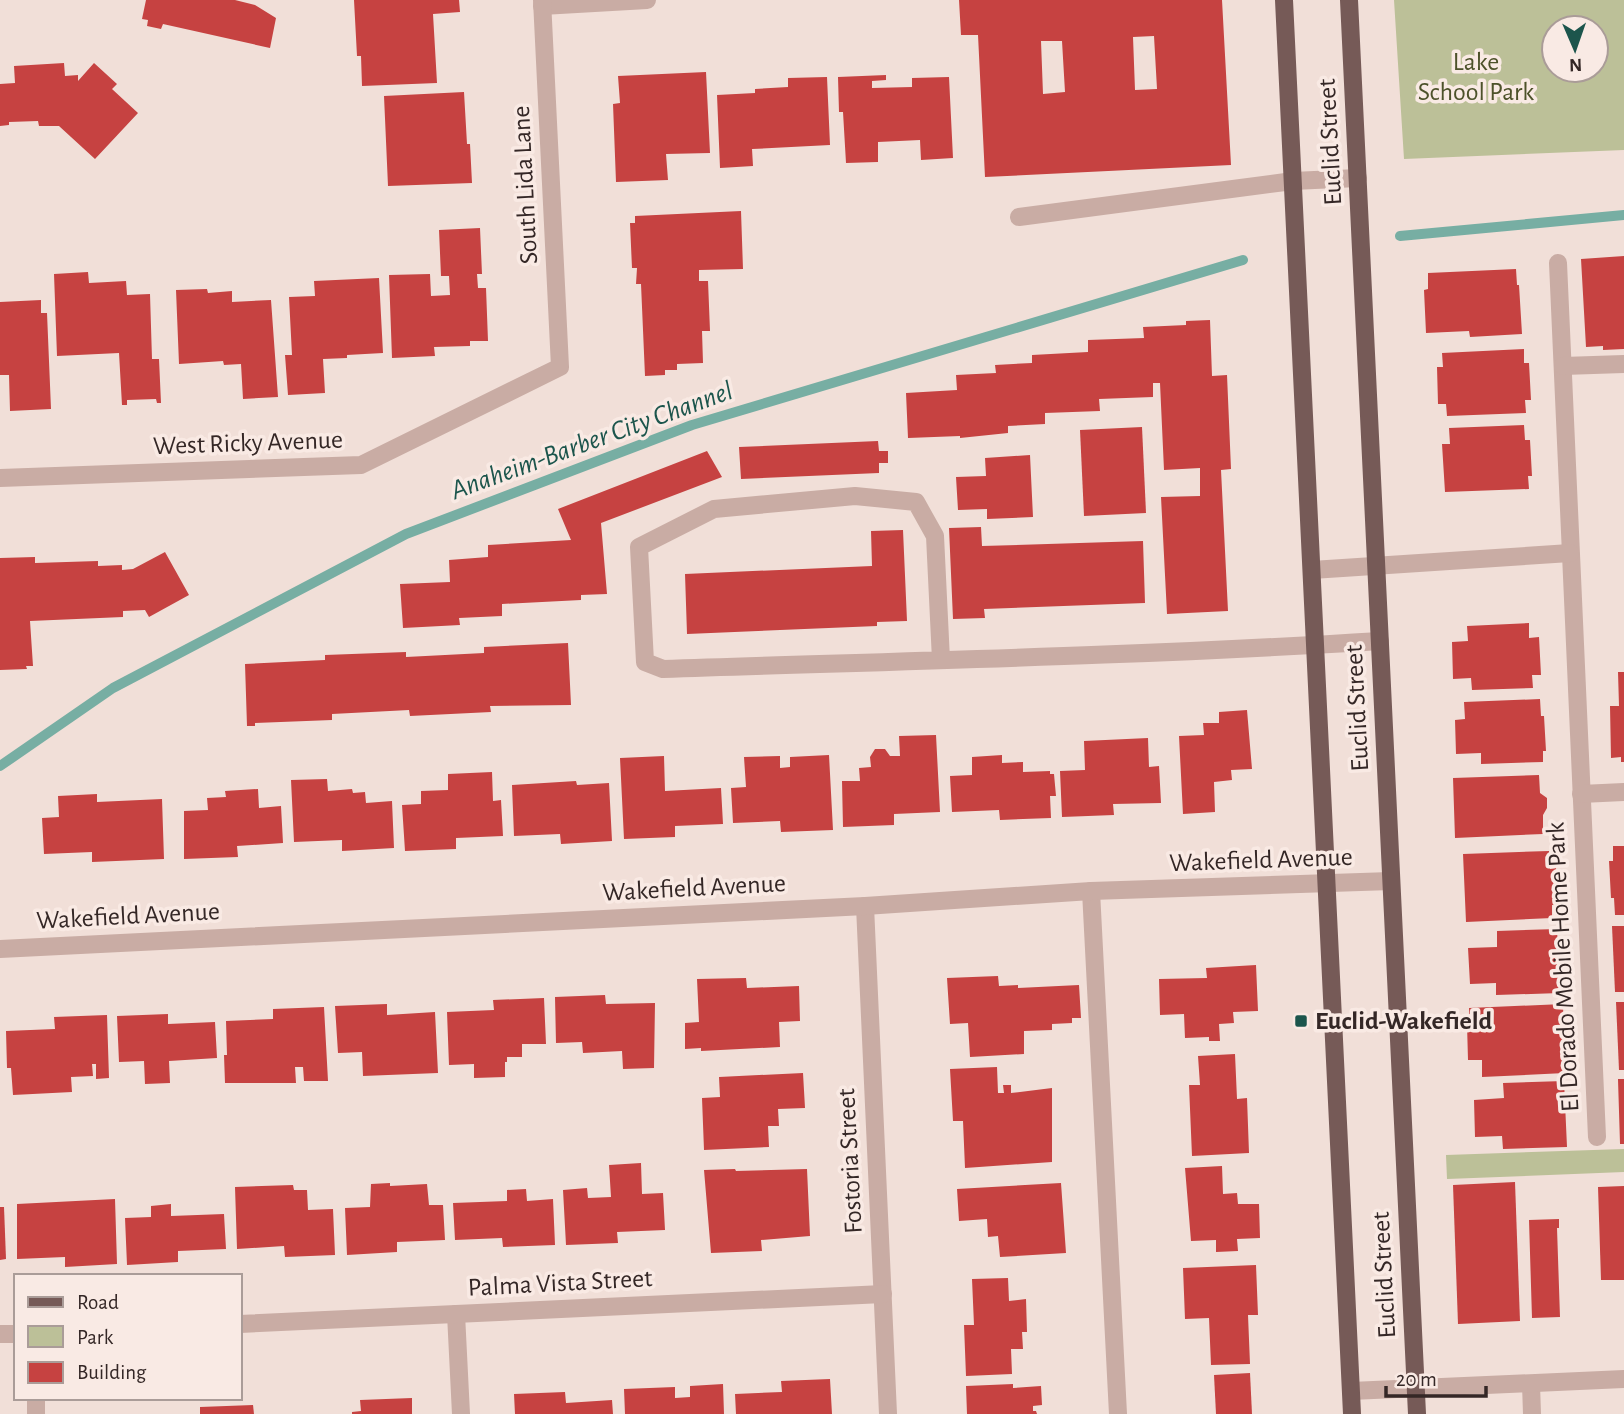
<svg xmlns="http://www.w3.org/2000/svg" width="1624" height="1414" viewBox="0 0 1624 1414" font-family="'Alegreya Sans',sans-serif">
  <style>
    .green { fill: #bcc098; fill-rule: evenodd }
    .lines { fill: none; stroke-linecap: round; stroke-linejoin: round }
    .stream { stroke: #77aea3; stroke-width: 10 }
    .building { fill: #c64241; fill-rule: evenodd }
    .lane { stroke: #c9aca4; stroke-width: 18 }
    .street { stroke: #c9aca4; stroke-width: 18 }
    .primary { stroke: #765a57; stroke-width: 18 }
    .poi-dot { fill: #1c554c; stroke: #f9eae4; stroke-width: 2.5 }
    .labels { text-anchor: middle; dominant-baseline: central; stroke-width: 7; stroke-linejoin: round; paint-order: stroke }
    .park-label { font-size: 26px; fill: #4d522a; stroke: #f9eae4 }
    .street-label { font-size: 26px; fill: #342726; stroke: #f9eae4 }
    .poi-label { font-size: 26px; font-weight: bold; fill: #342726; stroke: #f9eae4; text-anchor: start }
    .water-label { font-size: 28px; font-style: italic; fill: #1c554c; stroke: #f9eae4 }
  </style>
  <rect width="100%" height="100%" fill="#f1dfd8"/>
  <g class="green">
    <path d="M1394 0H1624V150L1404 159ZM1554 28H1596V70H1554Z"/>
    <path d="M1624 1149V1172L1447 1179 1446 1155Z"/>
  </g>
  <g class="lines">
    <g class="stream">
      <path d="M1400 236 1624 215"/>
      <path d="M0 766 113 688 406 534 692 425 1243 260"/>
    </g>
  </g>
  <g class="building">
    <path d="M146 0H235L255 5 276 18 270 48 163 24 161 29 147 26 148 20 142 19Z"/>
    <path d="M354 0H459L460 12 433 14 437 83 362 86 361 56H357Z"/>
    <path d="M959 0H1222L1231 165 985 177 978 35H961ZM1154 36 1157 89 1135 90 1133 37ZM1041 41H1062L1065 92 1043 94Z"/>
    <path d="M64 63 65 76 78 75V81L94 63 117 84 112 89 138 113 95 159 59 126H39L38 121 9 122V125L0 126V84L15 83 14 66Z"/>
    <path d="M706 72 710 153 666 154 668 180 616 182 613 104 620 103 618 76Z"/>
    <path d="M886 75V80L872 81V88L912 87V78L949 77 953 158 921 160 920 140 878 142V162L846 163 843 112H839L838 77Z"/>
    <path d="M827 77 830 145 752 149 753 166 720 168 717 95 755 93V89L788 87V78Z"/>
    <path d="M464 92 467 144H470L472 183 388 186 384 96Z"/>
    <path d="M741 211 743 269 699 270V281H708L710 331H702L703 363 677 364V370H665V375L645 376 641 284H636L637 268H632L630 223H635V216Z"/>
    <path d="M480 228 482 274H477L478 288H486L488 341H470V346L434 347 435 356 392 358 389 275 430 274 431 296 450 295 449 276H441L439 230Z"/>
    <path d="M1624 256V349L1603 350V346L1586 347 1581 259Z"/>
    <path d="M1516 269 1517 285H1519L1522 334 1470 337 1469 331 1426 333 1424 290 1428 289V273Z"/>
    <path d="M88 272 89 283 126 281 127 295 150 294 152 359H159L161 403H157L156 399 127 400V405H122L119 353 57 356 54 274Z"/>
    <path d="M379 278 383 353 347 355V358L323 359 325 393 288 395 285 355H292L289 297 315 296 314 281Z"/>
    <path d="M207 289 208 293 232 291V302L271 300 278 397 243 399 241 364 224 365 223 361 179 364 176 290Z"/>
    <path d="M41 300V313H47L51 409 10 411 9 375H0V302Z"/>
    <path d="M1210 320 1212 376 1227 375 1231 469 1221 470 1228 611 1167 614 1161 497 1200 496V468L1164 470 1160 383H1153V397L1099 399 1100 411 1045 413V424L1008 426V433L960 438V436L908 438 906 393 957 390 956 375 996 373 995 365 1032 363V355L1088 352V340L1144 338 1143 327 1186 325V321Z"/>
    <path d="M1524 349V363H1529L1531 400H1525L1526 413 1447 416 1446 404H1438L1437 367H1443L1442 353Z"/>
    <path d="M1524 425 1525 440H1530L1532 476H1528L1529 489 1445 492 1442 444H1450L1449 428Z"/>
    <path d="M1142 427 1146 513 1084 516 1080 430Z"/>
    <path d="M878 441 879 451H888V463H879V473L741 479 739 447Z"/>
    <path d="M707 451 722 477 601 523 607 594 581 595V600L502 604V616L459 618 460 625 403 628 400 584 450 582 449 560 488 557V545L571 540 558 509Z"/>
    <path d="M1030 455 1033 517 987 519V509L958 510 956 477 986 476 985 458Z"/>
    <path d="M981 527 982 546 1143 541 1145 603 984 609 985 618 953 619 949 528Z"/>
    <path d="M903 530 907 621 877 622V626L687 634 685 574 872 566 871 531Z"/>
    <path d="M165 552 189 595 149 617 145 610 123 611V617L30 621 33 666H26L27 669 0 670V558L35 557V563L98 561V566L122 565V570L133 569Z"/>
    <path d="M1529 623V638L1539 637 1541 675H1532L1533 688 1472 690 1471 678 1453 679 1452 642 1468 641 1467 626Z"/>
    <path d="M568 643 571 705 490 706 491 712 410 716 409 710 332 714V720L255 723V726H247L245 664 325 660V655L406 652V657L484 653V647Z"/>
    <path d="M1618 672H1624V762H1621V757L1611 758 1610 706H1619Z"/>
    <path d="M1540 699 1541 716H1544L1546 751H1543V762L1481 764V753L1456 754 1455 720 1465 719 1464 702Z"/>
    <path d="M1247 710 1252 769 1231 770 1232 780 1214 782 1215 812 1183 814 1179 736 1204 735 1203 723H1219V712Z"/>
    <path d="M936 735 940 812 894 814V825L843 827 842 781H860L859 768 871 767 870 757 875 749H885L890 756H900L899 736Z"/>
    <path d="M1148 738 1149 767 1159 766 1161 803 1113 804 1114 815 1062 817 1060 771 1085 770 1084 741Z"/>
    <path d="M829 755 833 830 781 832 780 821 733 823 731 788 746 787 744 757 780 756V768L790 767V757Z"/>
    <path d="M1002 755V763L1023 762V772L1050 771V774H1054L1056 796H1050L1051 818 1000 820 999 810 952 812 950 776 972 775V757Z"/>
    <path d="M664 756 665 791 721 788 723 824 675 826V837L624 839 620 758Z"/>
    <path d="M492 772 493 801 501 800 503 836 456 838V849L405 851 402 805 421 804V791L448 790V774Z"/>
    <path d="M1539 775 1540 793 1547 798V808L1543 815V834L1455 838 1453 778Z"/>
    <path d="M327 779 328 791 352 789 353 793 365 792 366 803 392 801 394 848 342 851V840L294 842 291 780Z"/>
    <path d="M576 781 577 785 609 783 612 841 561 844 560 834 514 836 512 785Z"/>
    <path d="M258 789 259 808 281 806 283 843 237 846 238 857 184 859V811L208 810 207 798 226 797 225 791Z"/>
    <path d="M97 794V802L162 799 164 859 92 862V852L44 854 42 818 59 817 58 796Z"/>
    <path d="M1613 846H1624V915H1615L1614 898H1611L1609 861H1613Z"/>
    <path d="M1549 851 1550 869 1556 868 1558 905H1552V918L1466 922 1463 854Z"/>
    <path d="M1612 926H1624V992H1615Z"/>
    <path d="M1557 929 1560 993 1496 995V983L1470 984 1468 948 1497 947V931Z"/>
    <path d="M1256 965 1258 1011 1233 1012 1234 1023 1219 1024 1220 1041H1209V1037L1185 1038 1184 1014 1160 1015 1159 979 1207 978 1206 968Z"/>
    <path d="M998 976 999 986 1018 985V988L1079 985 1081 1018H1072V1023L1052 1024V1030L1024 1031V1054L970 1057 968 1023 950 1024 947 978Z"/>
    <path d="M746 978 747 988 799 986 800 1021 779 1022 780 1047 701 1051V1048L685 1049V1023L699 1022 697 979Z"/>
    <path d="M605 995 606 1004 655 1003 654 1068 623 1069 622 1051 583 1053 582 1042 556 1043 555 997Z"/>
    <path d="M544 998 546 1044H522V1057H507V1062H505V1077L474 1078V1064L449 1065 447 1012 494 1010 493 1000Z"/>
    <path d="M1616 1002H1624V1070H1619Z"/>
    <path d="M387 1004V1015L435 1012 438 1073 363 1076 362 1052 338 1053 335 1006Z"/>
    <path d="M1563 1004 1565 1073 1482 1077V1060H1468L1467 1024H1470L1469 1008Z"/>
    <path d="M324 1007 328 1081H304L303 1067H295L296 1083H225L224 1055H227L226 1021 273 1019V1009Z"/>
    <path d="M168 1014V1024L215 1022 217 1058 169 1061 170 1083 145 1084 144 1061 119 1062 117 1016Z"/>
    <path d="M107 1015 109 1078 96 1079V1064H92L93 1076 71 1077 72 1092 13 1095 11 1068H7L6 1031 55 1029 54 1017Z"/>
    <path d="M1235 1054 1237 1099 1247 1098 1249 1153 1192 1156 1189 1085H1200L1198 1056Z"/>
    <path d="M997 1067 998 1093H1004L1003 1085H1011V1093L1052 1088V1162L965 1168 963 1121H953L950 1069Z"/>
    <path d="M803 1073 805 1108 778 1109 779 1126H768L769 1147 704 1150 702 1098 720 1097 719 1077Z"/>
    <path d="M1618 1079H1624V1144H1620Z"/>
    <path d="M1564 1081 1567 1147 1503 1149 1502 1136 1475 1137 1474 1100 1504 1098 1503 1083Z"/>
    <path d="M641 1163 642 1194 663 1193 665 1230 617 1232 618 1243 566 1245 563 1190 587 1188 588 1198 611 1197 609 1165Z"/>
    <path d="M1222 1166 1223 1194 1237 1193 1238 1204H1259L1260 1238 1237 1239 1238 1251 1216 1252V1240L1191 1241 1185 1168Z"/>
    <path d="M735 1169 736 1171 807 1169 810 1236 761 1240 762 1251 711 1253 704 1170Z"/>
    <path d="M1515 1182 1520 1321 1458 1324 1453 1185Z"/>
    <path d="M390 1183V1186L427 1184 429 1205H443L445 1240 397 1242V1252L347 1255 345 1208 370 1207 371 1184Z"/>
    <path d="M1061 1183 1066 1253 1000 1257 998 1236 988 1237 987 1219 959 1221 957 1189Z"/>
    <path d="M293 1185 294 1190H307L308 1210 333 1209 335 1255 285 1257 284 1246 237 1249 235 1187Z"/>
    <path d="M1624 1186V1280H1601L1598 1187Z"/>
    <path d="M526 1189 527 1201 553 1199 555 1245 503 1247 502 1238 455 1240 453 1203 507 1201V1190Z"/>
    <path d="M115 1199 117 1264 65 1267V1257L17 1259V1204Z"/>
    <path d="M171 1204V1216L224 1214 226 1249 178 1251V1262L127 1265 125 1218 151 1217V1206Z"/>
    <path d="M0 1207H4L6 1259 0 1260Z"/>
    <path d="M1559 1219V1228H1557L1560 1317 1532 1318 1529 1220Z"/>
    <path d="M1256 1265 1258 1315H1248L1250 1364 1211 1365 1209 1318 1185 1319 1183 1268Z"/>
    <path d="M1008 1278 1009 1301 1026 1299 1027 1332H1022L1023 1349H1011L1012 1374 966 1376 964 1325H974L972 1279Z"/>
    <path d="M1250 1373 1252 1414H1216L1214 1375Z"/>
    <path d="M830 1379 832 1414H736L735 1394 782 1392 781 1381Z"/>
    <path d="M723 1384 724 1414H625L624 1389 675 1387V1398L690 1397V1386Z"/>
    <path d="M1013 1384V1388L1041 1386 1042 1405 1033 1406V1411H1036L1037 1414H967L966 1386Z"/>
    <path d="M565 1392 566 1403 612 1400 613 1414H515L514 1394Z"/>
    <path d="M412 1398V1414H352V1412L361 1411 360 1400Z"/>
    <path d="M253 1405 254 1414H200V1407Z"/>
  </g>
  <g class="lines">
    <g class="lane">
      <path d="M1019 217 1293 181 1358 178"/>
      <path d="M1558 263 1597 1137"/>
      <path d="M1563 366 1624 364"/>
      <path d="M1312 570 1570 553"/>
      <path d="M941 660 935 536 916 502 855 496 714 509 639 547 645 662 663 669C902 661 1141 656 1380 641"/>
      <path d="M1581 794 1624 792"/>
      <path d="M1091 891 1118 1414"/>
      <path d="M1531 1384 1532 1414"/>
    </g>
    <g class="street">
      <path d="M542 6 647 0"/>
      <path d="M0 478 361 465 560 367 542 0"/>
      <path d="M865 906 888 1414"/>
      <path d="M0 949 865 906 1091 891 1391 881"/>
      <path d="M456 1314 461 1414"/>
      <path d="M240 1324 883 1294"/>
      <path d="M0 1334H16"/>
      <path d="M1351 1391 1624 1379"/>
      <path d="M36 1398V1414"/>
    </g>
    <g class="primary">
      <path d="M1284 0 1352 1414"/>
      <path d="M1349 0 1417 1414"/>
    </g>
  </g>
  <rect class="poi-dot" x="1294" y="1014" width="14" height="14" rx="3.5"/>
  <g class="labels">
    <g class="park-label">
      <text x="1476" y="62">Lake<tspan x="1476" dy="30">School Park</tspan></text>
    </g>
    <g class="street-label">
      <text transform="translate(1330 142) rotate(-93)">Euclid Street</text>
      <text transform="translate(525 185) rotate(-93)">South Lida Lane</text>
      <text transform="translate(248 443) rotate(-2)">West Ricky Avenue</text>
      <text transform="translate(1357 708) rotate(-93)">Euclid Street</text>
      <text transform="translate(1261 860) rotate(-2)">Wakefield Avenue</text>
      <text transform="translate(694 888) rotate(-3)">Wakefield Avenue</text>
      <text transform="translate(128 916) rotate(-3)">Wakefield Avenue</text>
      <text transform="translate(1563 967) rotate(-93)">El Dorado Mobile Home Park</text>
      <text transform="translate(850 1161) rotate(-93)">Fostoria Street</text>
      <text transform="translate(1384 1275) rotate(-93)">Euclid Street</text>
      <text transform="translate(560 1283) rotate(-3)">Palma Vista Street</text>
    </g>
    <g class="poi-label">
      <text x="1315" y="1021">Euclid-Wakefield</text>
    </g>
    <g class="water-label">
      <text transform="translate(592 441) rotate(-20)">Anaheim-Barber City Channel</text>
    </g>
  </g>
  <rect x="14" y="1274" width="228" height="126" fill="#f9eae4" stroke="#aa9c98" stroke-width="2"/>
  <rect x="28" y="1297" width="35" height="10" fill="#765a57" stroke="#aa9c98" stroke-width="2"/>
  <text x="77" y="1309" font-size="21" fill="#342726">Road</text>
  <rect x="28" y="1326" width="35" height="21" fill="#bcc098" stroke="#aa9c98" stroke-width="2"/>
  <text x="77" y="1344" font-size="21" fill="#342726">Park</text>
  <rect x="28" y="1362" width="35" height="21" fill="#c64241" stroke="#aa9c98" stroke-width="2"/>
  <text x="77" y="1379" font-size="21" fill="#342726">Building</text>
  <g transform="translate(1575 49) rotate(178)"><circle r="33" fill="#f9eae4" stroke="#aa9c98" stroke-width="2"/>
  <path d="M0-5L12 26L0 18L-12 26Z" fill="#1c554c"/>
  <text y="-10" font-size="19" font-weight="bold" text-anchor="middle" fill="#342726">N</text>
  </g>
  <path d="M1386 1386v10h100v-10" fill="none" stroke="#342726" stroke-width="3.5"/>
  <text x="1396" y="1386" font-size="21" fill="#342726" stroke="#f9eae4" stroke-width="5" paint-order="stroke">20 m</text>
</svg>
